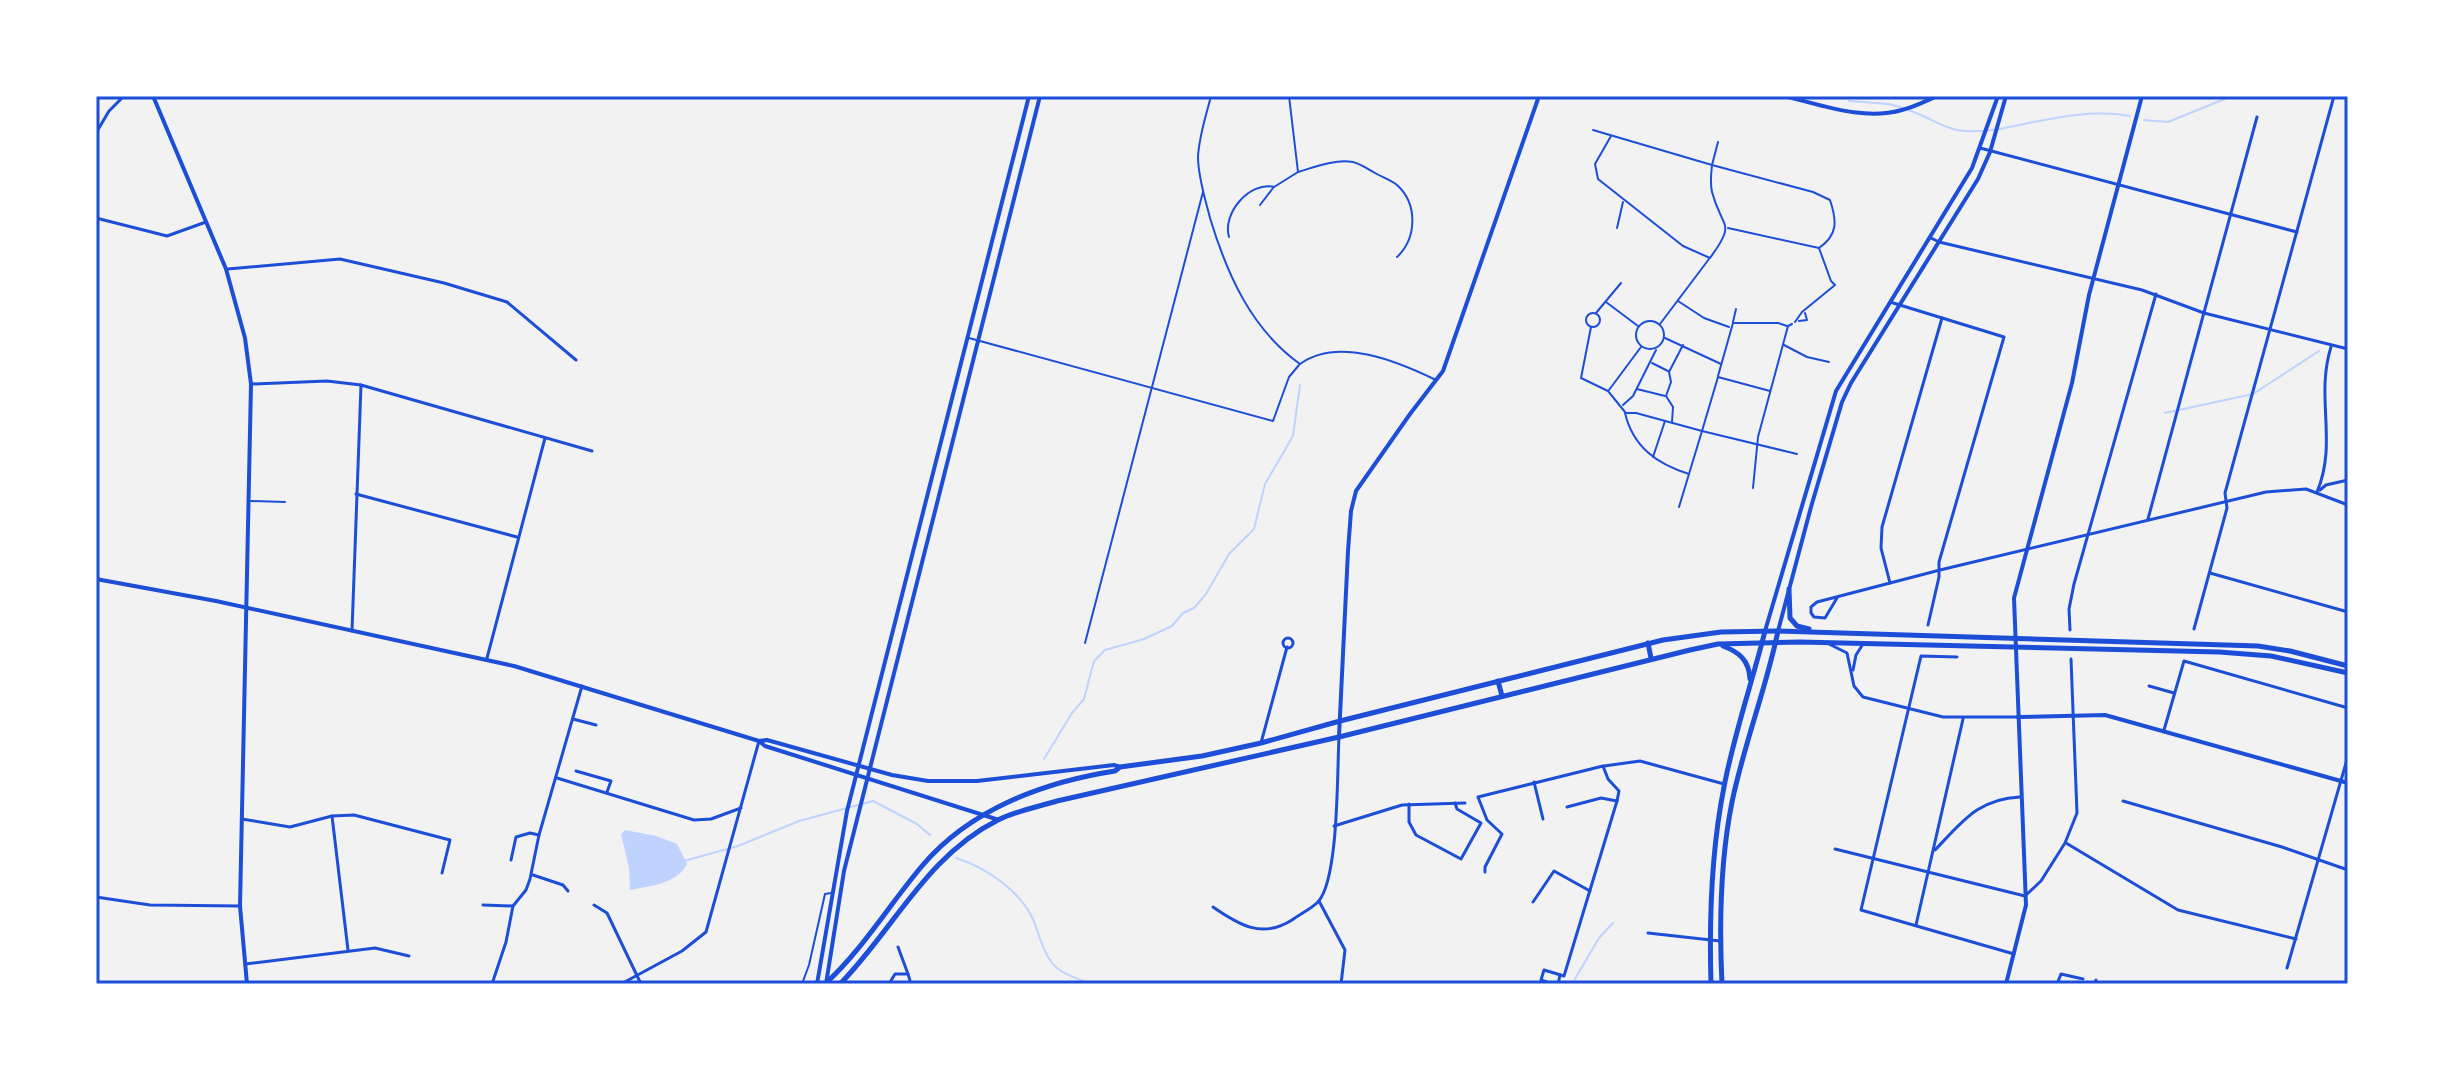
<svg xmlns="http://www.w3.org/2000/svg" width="2444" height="1080" viewBox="0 0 2444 1080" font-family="Manrope,sans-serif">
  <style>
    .water { fill: #bfd3fe }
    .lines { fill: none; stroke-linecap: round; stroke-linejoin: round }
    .stream { stroke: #bfd3fe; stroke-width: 2 }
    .service { stroke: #1d4ed8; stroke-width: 2 }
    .pedestrian { stroke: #1d4ed8; stroke-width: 2 }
    .minor { stroke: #1d4ed8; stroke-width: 3 }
    .tertiary { stroke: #1d4ed8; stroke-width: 4 }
    .secondary { stroke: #1d4ed8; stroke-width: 4 }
    .primary { stroke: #1d4ed8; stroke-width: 5 }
    .rail { stroke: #7290e2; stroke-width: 2 }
    .neatline { fill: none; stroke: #1d4ed8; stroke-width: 3 }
  </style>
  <rect width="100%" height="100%" fill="#f2f2f2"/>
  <path class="water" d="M625 830 656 836 677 844 687 864C677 884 650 886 630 890L629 868 621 834Z"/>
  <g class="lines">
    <g class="stream">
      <path d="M1849 101 1889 104 1903 108"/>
      <path d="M1909 110C1947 125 1948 135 1993 130"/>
      <path d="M2144 120 2168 122 2232 96"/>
      <path d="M1999 129C2042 121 2086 108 2130 116"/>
      <path d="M2165 413 2253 394 2319 351"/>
      <path d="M1044 759 1072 713 1084 699 1094 661 1105 650 1144 639 1172 626 1183 613 1194 608 1206 594 1229 554 1254 529 1265 484 1293 436 1300 385"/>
      <path d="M956 858C987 868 1023 892 1035 924 1040 938 1045 958 1057 968 1066 976 1080 979 1091 984"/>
      <path d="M684 861 738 846 799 821 873 801 917 824 930 835"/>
      <path d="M2206 983V984"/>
      <path d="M1572 984 1599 938 1613 923"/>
    </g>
    <g class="service">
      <path d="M1211 96C1206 116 1199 136 1198 157 1198 177 1205 198 1210 218 1227 274 1251 329 1300 364 1338 336 1399 362 1436 380"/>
      <path d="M969 338 1273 421 1289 377 1299 365"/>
      <path d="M251 501 285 502"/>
      <path d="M1085 643 1203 192"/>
      <path d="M802 984 809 965 825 894 831 893"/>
    </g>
    <g class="pedestrian">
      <path d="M1593 130 1712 165C1711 174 1710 184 1712 192 1722 230 1737 221 1710 258L1683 246 1598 179 1595 164 1611 136"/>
      <path d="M1718 142 1712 165 1813 192 1830 200C1837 221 1838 235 1819 248"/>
      <path d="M1298 172C1315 167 1334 159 1353 162 1361 164 1368 169 1375 173 1382 177 1391 180 1397 185 1418 204 1417 238 1397 257"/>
      <path d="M1260 205 1273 188"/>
      <path d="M1617 228 1623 202"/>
      <path d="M1728 228 1819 248 1831 281 1835 285 1802 312 1795 322"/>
      <path d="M1229 237C1222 213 1250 181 1274 187L1298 172 1289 96"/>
      <path d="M1678 301 1704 318 1729 327"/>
      <path d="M1606 302 1638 326"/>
      <path d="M1596 313 1621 283"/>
      <circle cx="1593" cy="320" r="7"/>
      <circle cx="1650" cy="335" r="14"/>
      <path d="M1799 321 1807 320 1805 313"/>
      <path d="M1733 322 1736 309"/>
      <path d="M1660 324 1709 259"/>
      <path d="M1591 327 1581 378 1608 391 1625 412"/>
      <path d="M1665 338 1721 364"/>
      <path d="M1784 345 1807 357 1829 362"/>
      <path d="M1652 363 1668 371"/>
      <path d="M1718 376 1733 323H1778L1787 326"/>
      <path d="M1637 389 1665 396"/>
      <path d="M1609 390 1641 347"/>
      <path d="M1770 391 1718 377 1702 431 1797 454"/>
      <path d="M1623 405 1633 396 1656 350"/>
      <path d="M1672 422 1673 407 1666 396 1671 382 1669 372 1683 345"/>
      <path d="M1653 457 1665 421"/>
      <path d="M1753 488 1758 437 1788 326 1792 324"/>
      <path d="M1679 507 1702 431 1636 413H1625C1633 447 1657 464 1689 474"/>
    </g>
    <g class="minor">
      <path d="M96 133 109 111 124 96"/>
      <path d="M1980 148 2297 232"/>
      <path d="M96 218 167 236 206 222"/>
      <path d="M1931 238 1939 242 2142 290 2204 313 2348 349"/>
      <path d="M228 269 340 259 444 283 507 302 576 360"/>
      <path d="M1890 302 2004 337 1939 562V577L1928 625"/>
      <path d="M251 384 327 381 361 385 592 451"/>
      <path d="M2320 490 2326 485 2348 480"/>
      <path d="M2317 492C2338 442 2315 398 2331 347"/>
      <path d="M356 494 517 537"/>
      <path d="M2148 519 2257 117"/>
      <path d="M2210 573 2348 612"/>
      <path d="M1890 583 1881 548 1882 527 1942 318"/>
      <path d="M1837 598 1825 618 1814 617 1811 613V607L1817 602 1940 570 2266 492 2306 489 2348 505"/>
      <path d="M2194 629 2227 508 2225 493 2334 96"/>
      <path d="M2070 630 2069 609 2074 584 2156 294"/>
      <path d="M352 631 361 385"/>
      <circle cx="1288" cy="643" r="5"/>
      <path d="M1829 644 1847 653 1854 686 1863 697 1943 717H2018"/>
      <path d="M1957 657 1921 656 1861 910 2014 954"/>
      <path d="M487 658 545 438"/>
      <path d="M1853 670 1856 655 1863 644"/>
      <path d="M2149 686 2174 693"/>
      <path d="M573 719 596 725"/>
      <path d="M2164 730 2184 661 2348 708"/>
      <path d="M1261 743 1287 647"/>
      <path d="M1604 766 1640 761 1724 784"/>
      <path d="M576 771 611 781 607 792"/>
      <path d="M557 778 694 820 711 819 741 808"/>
      <path d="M1534 782 1543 819"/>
      <path d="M2123 801 2282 847 2348 870"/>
      <path d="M1409 804V822L1416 835 1461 859 1481 823 1457 809 1455 803"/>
      <path d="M1567 807 1601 798 1617 801"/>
      <path d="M332 816 348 950"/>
      <path d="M242 819 290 827 332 816 354 815 450 840 442 873"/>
      <path d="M1334 826 1402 805 1465 803"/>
      <path d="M2066 843 2178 910 2296 939"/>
      <path d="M1835 849 2025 896 2041 881 2065 843 2077 813 2071 659"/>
      <path d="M1935 850C1963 821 1978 799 2020 797"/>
      <path d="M511 860 516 837 530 833 539 835"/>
      <path d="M1485 872V867L1502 834 1487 820 1478 797 1603 766 1608 779 1619 791 1617 801 1564 976 1544 970 1541 980 1553 984"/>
      <path d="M533 875 563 885 568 891"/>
      <path d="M96 897 150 905 240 906"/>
      <path d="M1319 901 1345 950 1341 984"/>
      <path d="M1533 902 1554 871 1590 891"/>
      <path d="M483 905 513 906"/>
      <path d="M594 905 607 913 641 984"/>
      <path d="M1213 907C1239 925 1262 939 1292 920 1300 914 1311 909 1318 902 1339 879 1337 772 1339 737"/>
      <path d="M1916 925 1963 719"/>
      <path d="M1648 933 1720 941"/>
      <path d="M898 947 908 974"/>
      <path d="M245 964 375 948 409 956"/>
      <path d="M2287 968 2348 756"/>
      <path d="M492 984 506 942 513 906 526 890 530 879 539 835 582 686"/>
      <path d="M621 984 682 951 706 932 759 741"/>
      <path d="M889 984 895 974H908L911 984"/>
      <path d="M1558 984 1560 975"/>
      <path d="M2057 984 2061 974 2083 979"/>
      <path d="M2095 984 2096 980"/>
    </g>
    <g class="tertiary">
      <path d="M1784 96C1822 105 1863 121 1902 110 1914 107 1926 101 1937 96"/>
      <path d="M1765 631 1836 391 1972 168 1998 96"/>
      <path d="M1778 631 1811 507 1842 402 1851 383 1978 179 1990 152 2006 96"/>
      <path d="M2018 717 2105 715 2348 783"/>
      <path d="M1339 736 1348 551 1351 511 1356 491 1410 414 1443 371 1539 96"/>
      <path d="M2006 984 2026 905 2014 598 2072 383 2089 295 2142 96"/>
    </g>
    <g class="secondary">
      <path d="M153 96 226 269 245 338 251 384 240 906 247 984"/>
      <path d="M96 579 216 601 514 666 759 741 765 746 999 820"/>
      <path d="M759 741 767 740 892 775 928 781H977L1114 765 1120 767"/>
      <path d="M817 984 847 811 1029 96"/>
      <path d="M826 984 844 871 1040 96"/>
    </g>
    <g class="primary">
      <path d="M1789 589 1790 618 1797 626 1809 629"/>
      <path d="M1648 643 1651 658"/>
      <path d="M1723 646C1739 652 1749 660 1750 679"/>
      <path d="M1498 681 1502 696"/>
      <path d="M825 984C863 949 889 905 922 866 970 809 1044 782 1115 771L1120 767 1202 756 1261 743 1340 721 1663 640 1721 632 1778 631 2258 646 2290 651 2348 666"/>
      <path d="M840 984C894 929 926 856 998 820 1016 811 1037 807 1057 801L1339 737 1690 650 1718 644 1800 642 2219 652 2271 656 2348 673"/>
      <path d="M1711 984C1709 917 1711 852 1724 787 1734 734 1752 683 1765 631"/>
      <path d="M1722 984C1719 923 1720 862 1732 802 1744 744 1766 689 1778 631"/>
    </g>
    <path class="rail" d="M537 96H564"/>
  </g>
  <rect width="2444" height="1080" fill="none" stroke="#ffffff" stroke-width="196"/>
  <rect x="98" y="98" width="2248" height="884" class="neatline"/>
</svg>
